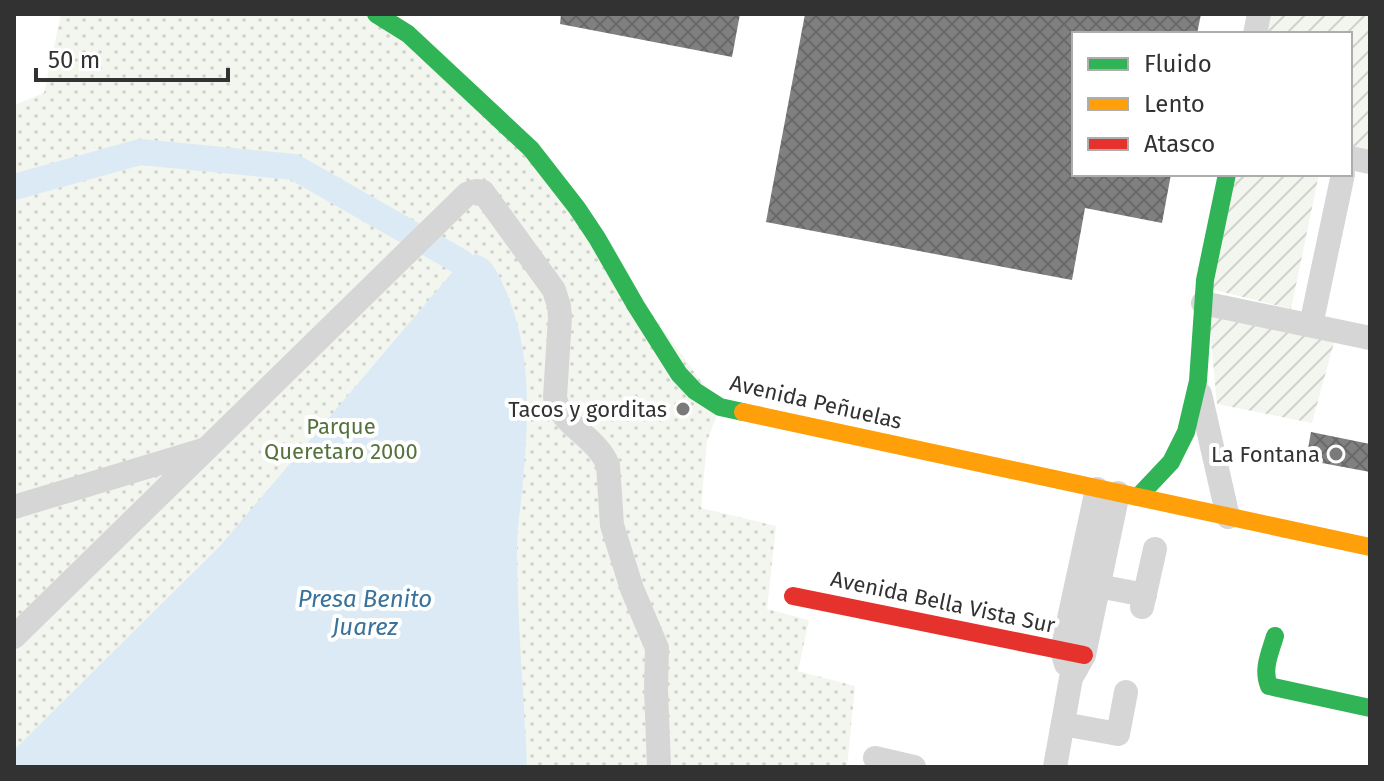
<svg xmlns="http://www.w3.org/2000/svg" width="1384" height="781" viewBox="0 0 1384 781" font-family="'Fira Sans',sans-serif">
  <style>
    .park { fill: url(#park-dots) }
    .garden { fill: url(#garden-furrows) }
    .water { fill: #dbeaf4 }
    .lines { fill: none; stroke-linecap: round; stroke-linejoin: round }
    .canal { stroke: #dbeaf4; stroke-width: 26 }
    .building { fill: url(#building-cross-hatch) }
    .street { stroke: #d6d6d6; stroke-width: 24 }
    .fast { stroke: #30b455; stroke-width: 18 }
    .slow { stroke: #ff9f0a; stroke-width: 18 }
    .jam { stroke: #e5322d; stroke-width: 18 }
    .poi-dot { fill: #7a7a7a; stroke: #fff; stroke-width: 3 }
    .labels { text-anchor: middle; dominant-baseline: central; stroke-width: 8; stroke-linejoin: round; paint-order: stroke }
    .street-label { font-size: 22px; fill: #323232; stroke: #fff }
    .poi-label { font-size: 22px; fill: #323232; stroke: #fff; text-anchor: end }
    .park-label { font-size: 22px; fill: #53723c; stroke: #fff }
    .water-label { font-size: 24px; font-style: italic; fill: #39729c; stroke: #fff }
  </style>
  <defs>
    <pattern id="park-dots" width="8" height="8" patternUnits="userSpaceOnUse" patternTransform="scale(2)"><rect width="8" height="8" fill="#f2f6ee"/><path d="M2 2h.1M6 6h.1" fill="none" stroke="#d0d3cd" stroke-width="1.8" stroke-linecap="round"/></pattern>
    <pattern id="garden-furrows" width="10" height="10" patternUnits="userSpaceOnUse" patternTransform="scale(2)"><rect width="10" height="10" fill="#f2f6ee"/><path d="M-1 1l2-2M0 10L10 0M9 11l2-2" fill="none" stroke="#d0d3cd"/></pattern>
    <pattern id="building-cross-hatch" width="8" height="8" patternUnits="userSpaceOnUse" patternTransform="scale(2)"><rect width="8" height="8" fill="#808080"/><path d="M0 0l8 8M0 8l8-8" fill="none" stroke="#696969"/></pattern>
  </defs>
  <rect width="100%" height="100%" fill="#fff"/>
  <path class="park" d="M61 14H371L531 149 720 407 707 441 701 508 776 526 767 609 809 620 798 671 855 686 847 767H14V105L44 93Z"/>
  <g class="garden">
    <path d="M1261 14H1370V160L1350 156V34H1257Z"/>
    <path d="M1233 174H1319L1291 309 1211 289Z"/>
    <path d="M1208 310 1336 335 1312 423 1217 404Z"/>
  </g>
  <path class="water" d="M475 254C493 258 498 274 505 289 534 353 528 425 522 493 520 511 517 530 517 548 517 621 524 694 527 767H14V750L220 546 461 262Z"/>
  <g class="lines">
    <path class="canal" d="M14 187 140 152 294 167 461 262"/>
  </g>
  <g class="building">
    <path d="M561 14H740L732 57 560 24Z"/>
    <path d="M805 14H1201L1197 34H1074V174H1171L1162 223 1085 208 1072 280 766 222Z"/>
    <path d="M1311 432 1370 444V472L1306 460Z"/>
  </g>
  <g class="lines">
    <g class="street">
      <path d="M1255 34 1259 14"/>
      <path d="M1350 158 1370 162"/>
      <path d="M1203 303 1370 338"/>
      <path d="M1311 325 1343 174"/>
      <path d="M1200 394 1228 517"/>
      <path d="M14 507 203 450"/>
      <path d="M1098 586 1145 595"/>
      <path d="M1142 607 1155 549"/>
      <path d="M14 637 467 194 476 191 483 192 554 290 559 306 560 317 555 397C559 424 597 437 608 465L612 525 632 589 657 648 656 689 659 767"/>
      <path d="M1066 664 1062 651 1097 489"/>
      <path d="M1063 724 1118 734 1126 692"/>
      <path d="M875 758 914 767"/>
      <path d="M1055 767 1071 678 1084 655 1118 493"/>
    </g>
    <g class="fast">
      <path d="M376 14 408 34 531 149 577 208 597 238 636 306 679 374 695 391 720 407 743 412"/>
      <path d="M1138 497 1171 462 1186 432 1198 381 1205 280 1227 174"/>
      <path d="M1275 636C1270 653 1262 669 1269 686L1370 708"/>
    </g>
    <path class="slow" d="M743 412 1370 547"/>
    <path class="jam" d="M793 596 1084 655"/>
  </g>
  <g class="poi-dot">
    <circle cx="683" cy="409" r="8"/>
    <circle cx="1336" cy="454" r="8"/>
  </g>
  <g class="labels">
    <g class="street-label">
      <text transform="translate(816 402) rotate(13)">Avenida Peñuelas</text>
      <text transform="translate(943 602) rotate(12)">Avenida Bella Vista Sur</text>
    </g>
    <g class="poi-label">
      <text x="667" y="409">Tacos y gorditas</text>
      <text x="1320" y="454">La Fontana</text>
    </g>
    <g class="park-label">
      <text x="341" y="426">Parque<tspan x="341" dy="25">Queretaro 2000</tspan></text>
    </g>
    <g class="water-label">
      <text x="365" y="599">Presa Benito<tspan x="365" dy="28">Juarez</tspan></text>
    </g>
  </g>
  <rect width="1384" height="781" fill="none" stroke="#323232" stroke-width="32"/>
  <rect x="1072" y="32" width="280" height="144" fill="#ffffff" stroke="#adadad" stroke-width="2"/>
  <rect x="1088" y="58" width="40" height="12" fill="#30b455" stroke="#adadad" stroke-width="2"/>
  <text x="1144" y="72" font-size="24" fill="#323232">Fluido</text>
  <rect x="1088" y="98" width="40" height="12" fill="#ff9f0a" stroke="#adadad" stroke-width="2"/>
  <text x="1144" y="112" font-size="24" fill="#323232">Lento</text>
  <rect x="1088" y="138" width="40" height="12" fill="#e5322d" stroke="#adadad" stroke-width="2"/>
  <text x="1144" y="152" font-size="24" fill="#323232">Atasco</text>
  <path d="M36 68v12h192v-12" fill="none" stroke="#323232" stroke-width="4"/>
  <text x="48" y="68" font-size="24" fill="#323232" stroke="#ffffff" stroke-width="6" paint-order="stroke">50 m</text>
</svg>
